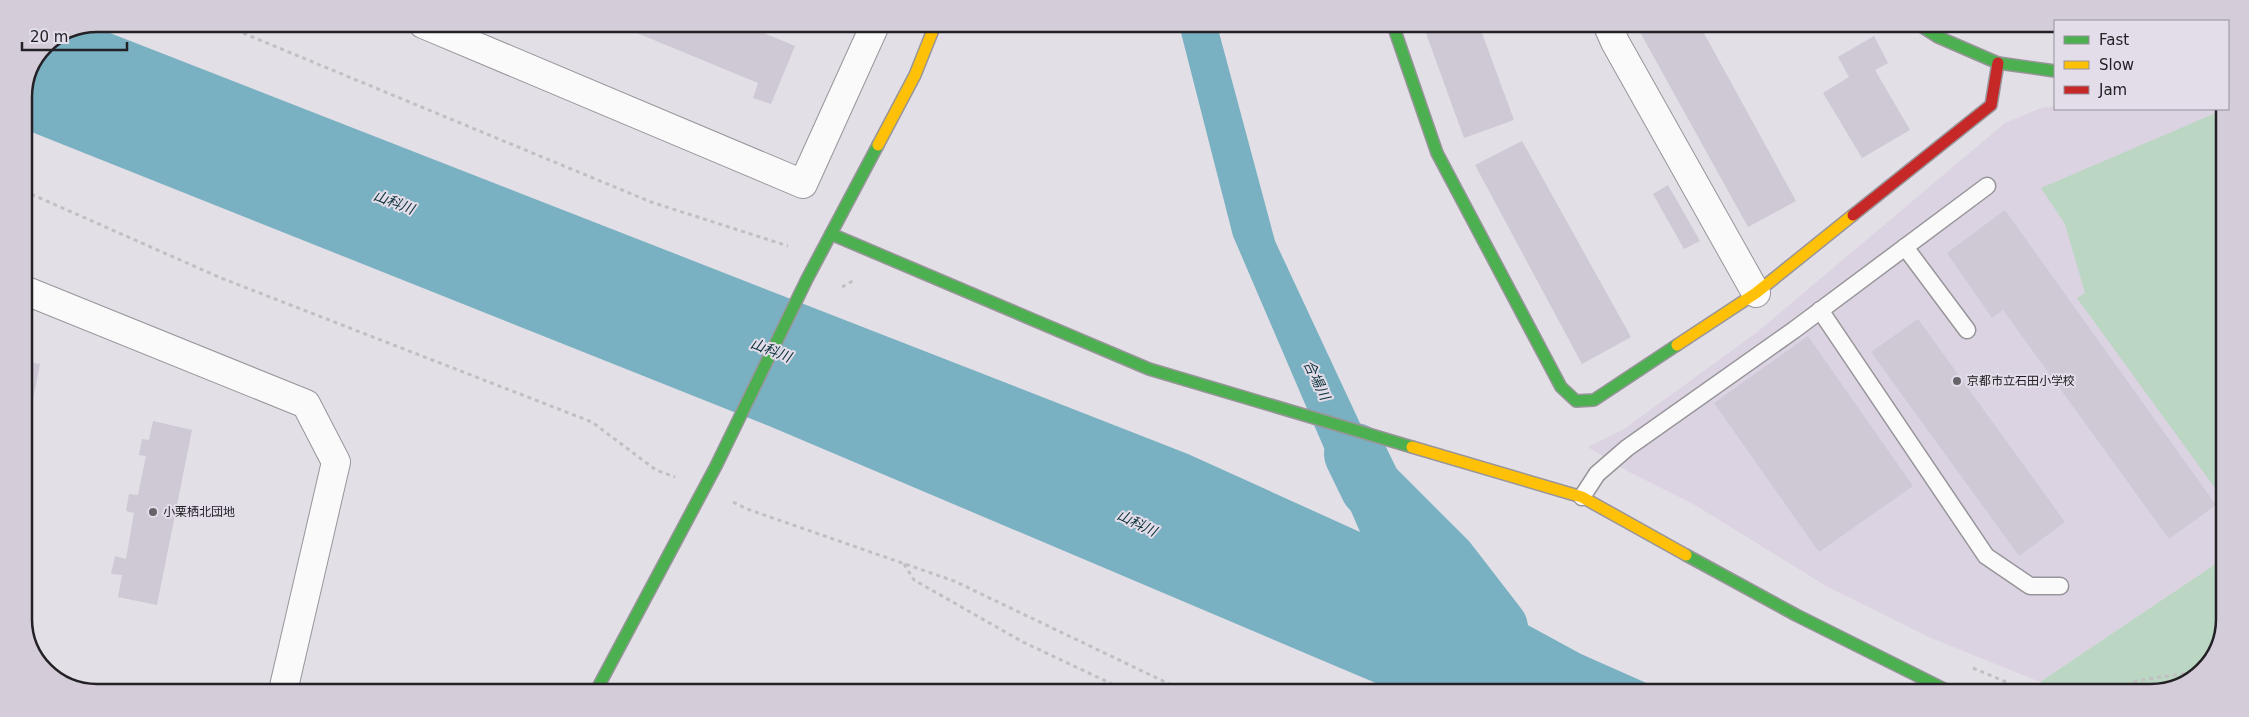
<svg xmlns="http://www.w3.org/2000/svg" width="2249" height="717" viewBox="0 0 2249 717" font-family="'DejaVu Sans','Noto Sans JP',sans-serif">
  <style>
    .built { fill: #dbd3e1 }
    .green { fill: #bbd6c3 }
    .water { fill: #79b1c2 }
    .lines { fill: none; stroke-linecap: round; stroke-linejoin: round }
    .river { stroke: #79b1c2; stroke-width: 62 }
    .building { fill: #cfc8d5 }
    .lane-casing { stroke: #98959a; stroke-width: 19 }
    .street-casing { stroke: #98959a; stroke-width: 30 }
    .fast-casing { stroke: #98959a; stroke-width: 14 }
    .slow-casing { stroke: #98959a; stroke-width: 14 }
    .jam-casing { stroke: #98959a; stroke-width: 14 }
    .path { stroke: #c1bfc2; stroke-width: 3; stroke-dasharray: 4 4; stroke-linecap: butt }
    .lane { stroke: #fbfafb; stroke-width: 16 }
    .street { stroke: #fbfafb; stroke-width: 28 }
    .fast { stroke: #4caf50; stroke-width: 11 }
    .slow { stroke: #ffc107; stroke-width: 11 }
    .jam { stroke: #c62828; stroke-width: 11 }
    .poi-dot { fill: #666469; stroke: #e3dce9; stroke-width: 2 }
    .labels { text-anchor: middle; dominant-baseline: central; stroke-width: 4; stroke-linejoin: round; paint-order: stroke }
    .poi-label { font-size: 12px; fill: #232125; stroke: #e3dce9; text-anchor: start }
    .water-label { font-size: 14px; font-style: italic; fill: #09313a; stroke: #e3dce9 }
    .rim { fill: none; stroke: #232125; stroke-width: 2.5 }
  </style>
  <rect width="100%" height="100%" fill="#e3dfe6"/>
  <path class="built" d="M2055 106V109H2225L2223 559 2040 682 1931 638 1826 586 1695 505 1631 473 1588 447 1624 429 1756 333 2005 123 2041 108Z"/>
  <g class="green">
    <path d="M2225 109 2223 499 2077 298 2085 293 2065 224 2041 188Z"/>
    <path d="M2223 559V639L2197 678 2152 693H2066L2040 682Z"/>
  </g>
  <path class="water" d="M1179 25H1217L1275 241 1429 571 1581 654 1669 693 1397 692 769 426 24 129V97L46 45 92 26 1188 454 1360 532 1233 236Z"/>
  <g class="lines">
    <path class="river" d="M1355 454 1371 487 1446 562 1497 628 1499 670"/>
  </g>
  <g class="building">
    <path d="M615 24 745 25 795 46 771 104 753 98 758 83Z"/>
    <path d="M1423 25H1479L1514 120 1464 138Z"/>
    <path d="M1656 26H1700L1796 201 1748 227 1641 34Z"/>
    <path d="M1874 36 1888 63 1875 70 1910 130 1862 158 1823 93 1849 77 1838 57Z"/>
    <path d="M1522 141 1631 337 1582 364 1475 165Z"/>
    <path d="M1668 185 1700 241 1684 249 1653 194Z"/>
    <path d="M2005 210 2216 505 2169 539 2003 310 1992 318 1947 253Z"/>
    <path d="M1918 319 2065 522 2019 556 1871 352Z"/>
    <path d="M1808 336 1913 486 1819 552 1714 403Z"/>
    <path d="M24 361 40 364 25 440H24Z"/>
    <path d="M153 421 192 430 157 605 118 597 122 575 111 574 115 556 126 559 134 513 126 511 129 494 138 495 146 456 139 455 142 439 149 440Z"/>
  </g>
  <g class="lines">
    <defs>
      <g id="lane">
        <path d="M1905 247 1967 330"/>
        <path d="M1820 310 1986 556 2030 586H2060"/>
        <path d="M1582 497 1597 474 1627 448 1794 330 1987 186"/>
      </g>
      <g id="street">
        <path d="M423 24 803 184 875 25"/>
        <path d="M1608 26 1615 42 1756 293"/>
        <path d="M24 290 306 404 336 462 283 691"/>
      </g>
      <g id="fast">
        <path d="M1393 25 1437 153 1561 387 1576 401 1594 400 1677 345"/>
        <path d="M1921 26 1938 37 1998 63 2055 71"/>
        <path d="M831 234 1149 369 1412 447"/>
        <path d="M1686 555 1796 615 1952 693"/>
        <path d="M596 691 716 466 807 279 878 145"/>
      </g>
      <g id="slow">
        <path d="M878 145 915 75 935 25"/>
        <path d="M1677 345 1756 293 1853 215"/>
        <path d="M1412 447 1582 497 1686 555"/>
      </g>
      <path id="jam" d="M1853 215 1991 105 1998 63"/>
    </defs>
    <use href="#lane" class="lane-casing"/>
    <use href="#street" class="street-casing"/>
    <use href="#fast" class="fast-casing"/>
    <use href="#slow" class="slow-casing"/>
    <use href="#jam" class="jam-casing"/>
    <g class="path">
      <path d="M221 24 651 202 788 246"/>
      <path d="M24 191 221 278 592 422 656 470 675 477"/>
      <path d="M842 287 856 279"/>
      <path d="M733 502 747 509 954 581 1186 692"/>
      <path d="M904 564 914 580 1023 642 1129 692"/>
      <path d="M1973 668 2032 693"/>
      <path d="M2193 679 2194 672 2213 654"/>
      <path d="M2122 693 2135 681 2194 672"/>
    </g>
    <use href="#lane" class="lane"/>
    <use href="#street" class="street"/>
    <use href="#fast" class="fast"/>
    <use href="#slow" class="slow"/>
    <use href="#jam" class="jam"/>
  </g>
  <g class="poi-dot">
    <circle cx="1957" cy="381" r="5"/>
    <circle cx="153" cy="512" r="5"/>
  </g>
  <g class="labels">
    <g class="poi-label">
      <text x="1967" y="381">京都市立石田小学校</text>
      <text x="163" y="512">小栗栖北団地</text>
    </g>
    <g class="water-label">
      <text transform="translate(394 202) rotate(21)">山科川</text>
      <text transform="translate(771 350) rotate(21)">山科川</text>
      <text transform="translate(1317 380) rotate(64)">合場川</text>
      <text transform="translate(1137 523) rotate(26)">山科川</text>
    </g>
  </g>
  <path d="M0 0H2249V717H0ZM97 32H2151A65 65 0 0 1 2216 97V619A65 65 0 0 1 2151 684H97A65 65 0 0 1 32 619V97A65 65 0 0 1 97 32Z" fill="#d4cdd9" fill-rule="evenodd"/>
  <path class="rim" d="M97 32H2151A65 65 0 0 1 2216 97V619A65 65 0 0 1 2151 684H97A65 65 0 0 1 32 619V97A65 65 0 0 1 97 32Z"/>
  <rect x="2054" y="20" width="175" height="90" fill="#e3dce9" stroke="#96919b"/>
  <rect x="2064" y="36" width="25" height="8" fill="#4caf50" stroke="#96919b"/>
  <text x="2099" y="45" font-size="15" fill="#232125">Fast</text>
  <rect x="2064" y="61" width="25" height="8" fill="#ffc107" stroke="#96919b"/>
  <text x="2099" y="70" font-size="15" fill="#232125">Slow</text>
  <rect x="2064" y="86" width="25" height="8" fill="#c62828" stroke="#96919b"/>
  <text x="2099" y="95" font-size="15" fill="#232125">Jam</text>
  <path d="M22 42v8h105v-8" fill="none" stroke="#232125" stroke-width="2.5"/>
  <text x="30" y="42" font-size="15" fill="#232125" stroke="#e3dce9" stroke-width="4" paint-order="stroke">20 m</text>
</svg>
